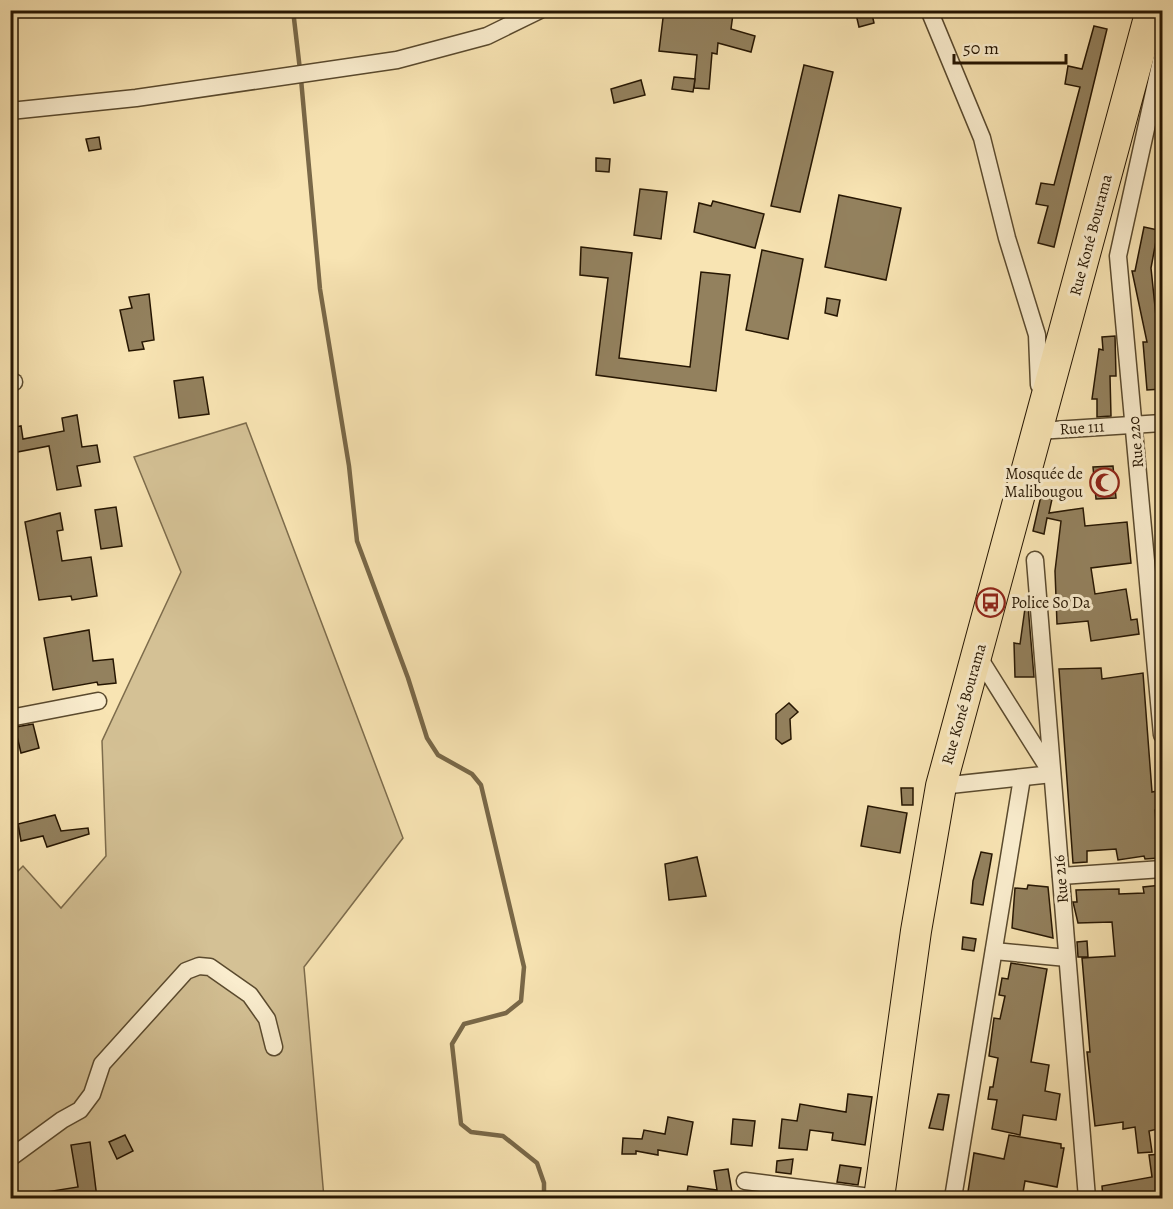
<svg xmlns="http://www.w3.org/2000/svg" width="1173" height="1209" viewBox="0 0 1173 1209" font-family="Alegreya,serif">
  <style>
    .green { fill: #d4c195; stroke: #7d6c4c; stroke-width: 1.5 }
    .lines { fill: none; stroke-linecap: round; stroke-linejoin: round }
    .stream { stroke: #796848; stroke-width: 4.5 }
    .building { fill: #93815e; stroke: #261602; stroke-width: 1.5 }
    .street-casing { stroke: #5a4a2e; stroke-width: 19 }
    .highway-casing { stroke: #261602; stroke-width: 32 }
    .street { stroke: #faedce; stroke-width: 16 }
    .highway { stroke: #f8e4b3; stroke-width: 30 }
    .labels { text-anchor: middle; dominant-baseline: central; stroke-width: 6; stroke-linejoin: round; paint-order: stroke }
    .street-label { font-size: 16px; fill: #261602; stroke: #faedce }
    .poi-label { font-size: 16px; fill: #261602; stroke: #faedce; text-anchor: end }
  </style>
  <rect width="100%" height="100%" fill="#f8e4b3"/>
  <filter id="stains"><feTurbulence type="fractalNoise" baseFrequency=".00333" numOctaves="4"/><feColorMatrix values="0 0 0 0 .2 0 0 0 0 .09 0 0 0 0 .02 0 0 0 .5 -.17"/></filter>
  <radialGradient id="worn" r=".72"><stop offset=".6" stop-color="#630" stop-opacity="0"/><stop offset="1" stop-color="#630" stop-opacity=".3"/></radialGradient>
  <path class="green" d="M246 423 403 838 304 967 324 1198H15L14 1180 11 1174V878L23 866 61 908 106 856 102 741 181 572 134 457Z"/>
  <g class="lines">
    <g class="stream">
      <path d="M293 10 300 70"/>
      <path d="M301 79 320 289 349 466 357 541 408 678 427 738 438 755 472 774 481 785 524 967 521 1001 506 1013 464 1024 452 1044 461 1124 471 1132 503 1136 537 1163 544 1183V1198"/>
    </g>
  </g>
  <g class="building">
    <path d="M664 10H701L733 14 731 29 755 36 751 52 718 43 717 54 712 53 709 89 694 88 697 55 659 51Z"/>
    <path d="M855 10H871L874 23 859 27Z"/>
    <path d="M1094 26 1107 29 1054 247 1038 243 1048 206 1036 204 1041 183 1054 185 1080 87 1065 84 1068 66 1082 69Z"/>
    <path d="M804 65 833 72 800 212 771 206Z"/>
    <path d="M674 77 695 79 693 92 672 89Z"/>
    <path d="M641 80 645 95 614 103 611 89Z"/>
    <path d="M99 137 101 149 89 151 86 139Z"/>
    <path d="M596 158 610 159 609 172 596 171Z"/>
    <path d="M640 189 667 192 661 239 634 235Z"/>
    <path d="M839 195 901 208 886 280 825 267Z"/>
    <path d="M713 201 764 214 755 248 694 232 699 203 711 206Z"/>
    <path d="M1144 227 1158 230 1151 268 1162 374V389L1147 390 1143 342H1147L1132 271H1135Z"/>
    <path d="M581 247 632 253 619 358 690 367 701 272 730 275 716 391 596 375 608 278 580 275Z"/>
    <path d="M762 250 803 259 788 339 746 330Z"/>
    <path d="M149 294 154 340 142 342 144 349 129 351 120 310 132 308 129 297Z"/>
    <path d="M827 298 840 300 837 316 825 313Z"/>
    <path d="M1115 336 1116 376H1110L1111 416 1097 417V399H1092L1099 349 1103 350 1102 337Z"/>
    <path d="M203 377 209 414 179 418 174 381Z"/>
    <path d="M77 415 82 447 97 445 100 462 77 466 81 486 57 490 49 446 12 453 10 428 21 426 23 439 64 431 62 418Z"/>
    <path d="M1113 466 1116 498 1096 499 1093 467Z"/>
    <path d="M1041 496 1052 499 1049 513 1083 508 1085 526 1127 522 1131 563 1091 568 1095 594 1126 589 1131 620 1137 619 1139 634 1091 641 1088 621 1057 624 1055 571 1061 521 1047 518 1044 534 1033 531Z"/>
    <path d="M116 507 122 546 101 549 95 510Z"/>
    <path d="M60 513 63 530 57 531 62 561 91 557 97 596 72 600 71 596 39 600 25 522Z"/>
    <path d="M1027 594 1034 677H1015L1014 643 1020 644Z"/>
    <path d="M89 630 93 661 113 659 116 683 98 685 97 682 53 690 44 638Z"/>
    <path d="M1101 668 1102 679 1143 673 1152 792 1157 791 1158 809 1155 810 1159 858 1145 859 1144 856 1118 860 1116 849 1087 851V862L1073 863 1059 669Z"/>
    <path d="M789 703 798 712 790 719 791 739 782 744 776 739V714Z"/>
    <path d="M33 724 39 748 21 753 16 732 10 734V728Z"/>
    <path d="M901 788H913V805H902Z"/>
    <path d="M868 806 907 813 900 853 861 846Z"/>
    <path d="M55 815 61 831 88 828 89 834 47 847 43 836 21 841 18 824Z"/>
    <path d="M981 852 992 854 983 905 971 903 973 881Z"/>
    <path d="M697 857 706 896 669 900 665 864Z"/>
    <path d="M1028 885 1048 887 1053 938 1012 928 1015 888 1027 889Z"/>
    <path d="M1162 885V967L1157 968 1159 994H1162V1128L1149 1131 1152 1152 1138 1153 1135 1127 1123 1129V1122L1095 1126 1087 1052H1090L1082 958 1115 956 1112 922 1078 923 1073 902H1077L1076 890 1119 889V894L1144 893 1143 887Z"/>
    <path d="M963 937 976 939 974 951 962 949Z"/>
    <path d="M1087 941 1088 957H1078L1077 942Z"/>
    <path d="M1011 963 1047 969 1031 1062 1049 1065 1045 1091 1060 1094 1056 1120 1023 1115 1020 1135 992 1129 997 1100 988 1099 990 1087H993L998 1058 989 1056 994 1018 1000 1019 1005 996 999 995 1002 978 1008 979Z"/>
    <path d="M848 1094 872 1097 865 1145 832 1140 833 1133 810 1130 807 1150 779 1148 782 1119 797 1121 800 1104 846 1112Z"/>
    <path d="M938 1094 949 1095 943 1130 929 1128Z"/>
    <path d="M668 1117 693 1122 687 1155 658 1150V1155L636 1151V1154H622L623 1138 642 1139 644 1130 665 1134Z"/>
    <path d="M733 1119 755 1121 752 1146 731 1144Z"/>
    <path d="M125 1135 133 1151 117 1159 109 1142Z"/>
    <path d="M1009 1135 1061 1144V1148H1064L1057 1187 1025 1181 1022 1198H967L974 1153 1004 1159Z"/>
    <path d="M90 1142 97 1198H47L46 1192 78 1187 71 1145Z"/>
    <path d="M1162 1154V1198H1133V1195L1103 1198 1102 1186 1152 1177 1149 1155Z"/>
    <path d="M793 1159 791 1174 776 1172 777 1161Z"/>
    <path d="M840 1165 861 1168 858 1185 837 1182Z"/>
    <path d="M728 1169 733 1198H686L688 1186 717 1190 714 1171Z"/>
  </g>
  <g class="lines">
    <defs>
      <g id="street">
        <path d="M929 10 982 138 1007 238 1037 335 1039 385"/>
        <path d="M1162 56 1118 256 1162 735"/>
        <path d="M10 111 136 98 397 60 487 36 540 10"/>
        <path d="M10 382H14"/>
        <path d="M1038 425V431L1162 423"/>
        <path d="M1035 560 1087 1198"/>
        <path d="M10 718 98 701"/>
        <path d="M941 786 1052 774 978 656"/>
        <path d="M1061 876 1162 869"/>
        <path d="M994 951 1067 958"/>
        <path d="M10 1158 62 1120 80 1110 92 1094 102 1064 186 971 199 966 210 967 250 995 267 1019 274 1047"/>
        <path d="M745 1181 878 1198"/>
        <path d="M953 1198 1022 778"/>
      </g>
      <path id="highway" d="M879 1198 916 931 941 786 1151 10"/>
    </defs>
    <use href="#street" class="street-casing"/>
    <use href="#highway" class="highway-casing"/>
    <use href="#street" class="street"/>
    <use href="#highway" class="highway"/>
  </g>
  <defs>
    <symbol id="mosque-ring" viewBox="-11 -11 22 22"><circle r="9.5" fill="#faedce" stroke="#8f2418" stroke-width="1.5"/><path d="M3.5-4.9A6 6 0 1 0 3.5 4.9A5 5 0 1 1 3.5-4.9Z" fill="#8f2418"/></symbol>
    <symbol id="bus-ring" viewBox="-11 -11 22 22"><circle r="9.5" fill="#faedce" stroke="#8f2418" stroke-width="1.5"/><path d="M-5-6H5V4H4V6H2V4H-2V6H-4V4H-5ZM-3.5-4V0h7V-4ZM-3.5 1.2v1.5H-2V1.2ZM2 1.2v1.5H3.5V1.2Z" fill="#8f2418"/></symbol>
  </defs>
  <g fill-rule="evenodd">
    <use href="#mosque-ring" x="1088" y="466" width="33" height="33"/>
    <use href="#bus-ring" x="974" y="586" width="33" height="33"/>
  </g>
  <g class="labels">
    <g class="street-label">
      <text transform="translate(1091 235) rotate(-75)">Rue Koné Bourama</text>
      <text transform="translate(1082 428) rotate(-4)">Rue 111</text>
      <text transform="translate(1136 442) rotate(-95)">Rue 220</text>
      <text transform="translate(964 704) rotate(-74)">Rue Koné Bourama</text>
      <text transform="translate(1061 879) rotate(-95)">Rue 216</text>
    </g>
    <g class="poi-label">
      <text x="1083" y="474">Mosquée de<tspan x="1083" dy="18">Malibougou</tspan></text>
      <text x="1011" y="603" text-anchor="start">Police So Da</text>
    </g>
  </g>
  <rect width="1173" height="1209" fill="none" stroke="#f8e4b3" stroke-width="36"/>
  <rect x="12" y="12" width="1149" height="1185" fill="none" stroke="#261602" stroke-width="3"/>
  <rect x="18" y="18" width="1137" height="1173" fill="none" stroke="#261602" stroke-width="1.5"/>
  <path d="M954 54v9h112v-9" fill="none" stroke="#261602" stroke-width="3"/>
  <text x="963" y="54" font-size="18" fill="#261602" stroke="#faedce" stroke-width="4.5" paint-order="stroke">50 m</text>
  <rect width="100%" height="100%" filter="url(#stains)"/>
  <rect width="100%" height="100%" fill="url(#worn)"/>
</svg>
